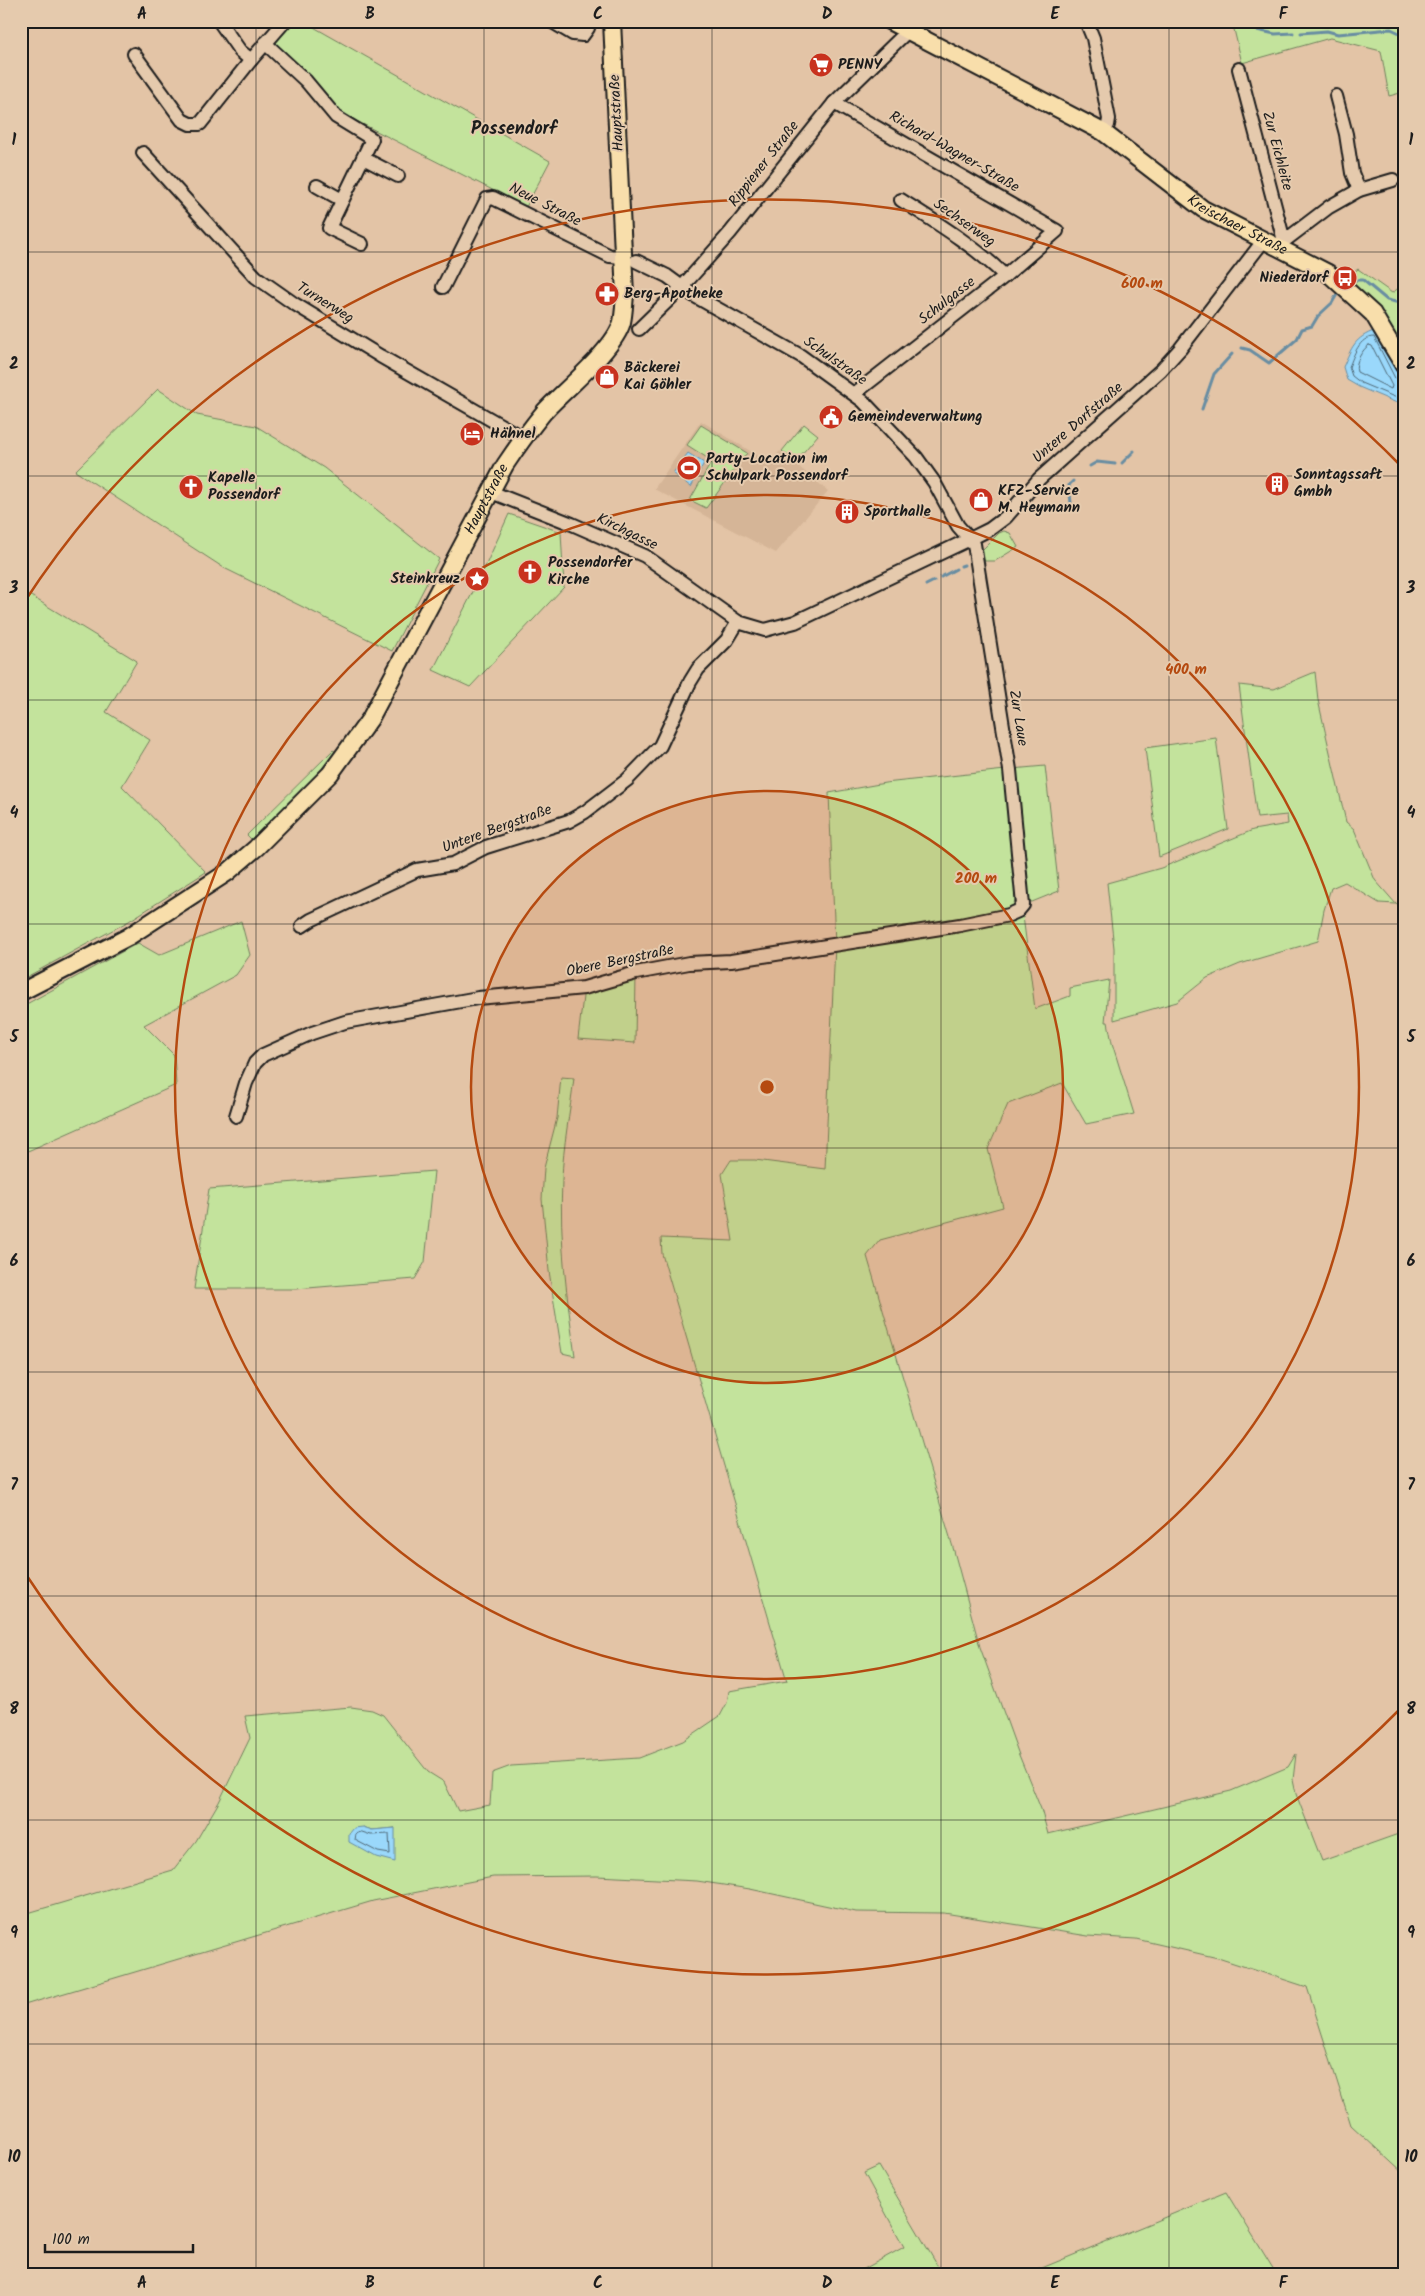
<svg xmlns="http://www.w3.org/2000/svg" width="1425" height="2296" viewBox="0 0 1425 2296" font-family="Kalam,sans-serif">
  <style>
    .built { fill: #d5b597 }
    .green { fill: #c3e39c; stroke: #70805c; fill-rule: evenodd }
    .water { fill: #9ad8fb; stroke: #688da2 }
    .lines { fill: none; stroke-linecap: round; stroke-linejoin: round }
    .shore { stroke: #4e6775; stroke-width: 1 }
    .stream { stroke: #688da2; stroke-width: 3 }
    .minor-casing { stroke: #1c1c1c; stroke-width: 16 }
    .major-casing { stroke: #1c1c1c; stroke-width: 20 }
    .minor { stroke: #e5caad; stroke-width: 12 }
    .major { stroke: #f8deab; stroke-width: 16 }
    .grid { fill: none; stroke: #1c1c1c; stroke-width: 1; stroke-opacity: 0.55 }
    .ring { fill: none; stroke: #b54a10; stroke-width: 2.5 }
    .labels { text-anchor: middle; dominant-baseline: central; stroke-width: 4; stroke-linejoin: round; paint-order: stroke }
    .poi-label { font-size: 15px; font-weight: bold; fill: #1c1c1c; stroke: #e5caad; text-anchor: start }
    .street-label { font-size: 15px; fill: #1c1c1c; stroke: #e5caad }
    .quarter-label { font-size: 18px; font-weight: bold; fill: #1c1c1c; stroke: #e5caad }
    .centre { fill: #b54a10; stroke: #e5caad; stroke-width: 2.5 }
    .ring-label { font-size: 15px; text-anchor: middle; font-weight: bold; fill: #b54a10; stroke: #e5caad; stroke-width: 4; stroke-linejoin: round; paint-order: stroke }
    .neatline { fill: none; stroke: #1c1c1c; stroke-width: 2 }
    .grid-label { font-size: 16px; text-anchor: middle; font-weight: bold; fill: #1c1c1c }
  </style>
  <rect width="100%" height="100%" fill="#e3c4a6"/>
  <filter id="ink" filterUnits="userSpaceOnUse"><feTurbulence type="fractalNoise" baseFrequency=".02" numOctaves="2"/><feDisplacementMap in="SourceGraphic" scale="10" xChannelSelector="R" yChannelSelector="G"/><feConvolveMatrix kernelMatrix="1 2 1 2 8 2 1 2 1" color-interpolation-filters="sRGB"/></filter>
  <g filter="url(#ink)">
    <path class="built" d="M701 421 770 463 780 451 828 491 776 553 654 489Z"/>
    <g class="green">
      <path d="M294 21H303L550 161 526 207 339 112 275 42Z"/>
      <path d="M1232 21H1403L1404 92 1389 96 1381 51 1330 38 1242 63Z"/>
      <path d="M1358 269 1392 293 1404 284V366L1345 279Z"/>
      <path d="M158 389 197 415 256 426 324 468 439 559 392 651 224 568 75 471Z"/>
      <path d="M804 424 818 435 795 462 782 451Z"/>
      <path d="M701 425 747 453 706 508 690 500 712 461 687 445Z"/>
      <path d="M509 514 561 532 564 587 470 687 433 670 479 580Z"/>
      <path d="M1004 531 1010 533 1018 547 995 561H984L982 550 999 533Z"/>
      <path d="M21 590 137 661 106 712 150 740 122 786 206 872 129 921 21 980Z"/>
      <path d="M1315 672 1318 700 1346 822 1354 829 1375 880 1396 904 1404 897V908L1396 904 1379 903 1345 882 1331 888 1324 910 1318 941 1240 964 1207 978 1177 1002 1114 1020V948L1107 883 1161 868 1253 830 1288 824 1287 815 1257 818 1239 685 1274 689Z"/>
      <path d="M1216 738 1228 829 1159 857 1145 748Z"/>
      <path d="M333 750 336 752 310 782 251 839 247 835Z"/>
      <path d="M1045 766 1059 891 1032 902 1026 900 1012 769Z"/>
      <path d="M1005 770 1018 892 1013 906 962 929 1023 916 1035 1009 1070 996V988L1109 980 1105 1022H1108L1112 1043 1134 1114 1086 1124 1062 1083 1008 1104 988 1149 1003 1207 880 1240 867 1256 954 1551 980 1647 1019 1755 1041 1809 1048 1834 1231 1791 1288 1767 1296 1754 1293 1780 1296 1794 1322 1861 1404 1832V2174L1351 2125 1307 1987 1218 1958 1136 1939 1088 1936 944 1913 856 1912 750 1889 697 1881 597 1876 493 1877 373 1901 21 2006V1915L173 1870 196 1841 219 1802 250 1738 245 1716 351 1707 372 1710 383 1715 428 1772 444 1782 458 1811 490 1805 492 1773 511 1766 639 1758 683 1741 720 1716 727 1703 729 1691 787 1681 662 1254 661 1238 733 1241 722 1174 731 1160H755L825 1169 835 945 829 793 885 783ZM363 1827 372 1830 395 1828 349 1842Z"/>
      <path d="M241 921 250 955 236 975 144 1025 174 1055 176 1085 21 1154V1007L138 943 159 955Z"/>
      <path d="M636 973 635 1043 578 1039 584 988Z"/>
      <path d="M561 1077 574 1078C570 1112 563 1146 562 1180 559 1239 567 1298 575 1356L562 1353 549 1271 542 1199 544 1168 557 1118Z"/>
      <path d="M434 1171 425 1262 415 1279 296 1289H194L209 1189Z"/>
      <path d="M879 2166 943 2275H853L904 2247 864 2173Z"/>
      <path d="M1226 2192 1277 2275H1025Z"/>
    </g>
    <g class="water">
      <path d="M1376 330C1391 357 1404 374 1404 406L1359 387 1347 380 1343 367C1352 347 1354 338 1376 330Z"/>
      <path d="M688 453 704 463 691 487 673 473Z"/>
      <path d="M363 1827 372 1830 395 1828V1862L376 1857 349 1842V1834L354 1828Z"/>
    </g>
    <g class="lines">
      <g class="shore">
        <path d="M1369 345 1372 346 1392 386 1391 389 1357 372C1354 363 1362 350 1369 345Z"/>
        <path d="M1404 385 1397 382 1374 337C1359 337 1354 355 1349 367L1352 376 1361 383 1404 401"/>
        <path d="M362 1832 371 1835 389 1834 390 1854 378 1852 355 1840 356 1834Z"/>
      </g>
      <g class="stream">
        <path d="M1243 27 1275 34 1293 33"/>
        <path d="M1301 33 1327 31 1338 34 1391 29 1404 35"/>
        <path d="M1354 280H1363L1387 300 1404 304"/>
        <path d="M1242 348 1250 350 1269 363 1297 339 1302 329 1312 326 1318 316 1332 303 1340 289"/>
        <path d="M1202 409 1214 374 1232 354"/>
        <path d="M1122 463 1134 451"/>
        <path d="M1090 466 1097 462 1115 464"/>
        <path d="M1071 503 1069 485 1073 481"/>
        <path d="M961 566 964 565"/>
        <path d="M941 577 956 569"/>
        <path d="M926 585 934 581"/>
      </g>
      <defs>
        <g id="minor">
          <path d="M219 21 240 51 251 60"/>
          <path d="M551 21 573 34 583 35 588 28 589 21"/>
          <path d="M1086 21 1093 38 1109 119 1108 125 1103 132"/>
          <path d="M265 43 306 81 336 117 372 139 329 228 362 244"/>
          <path d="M134 54 182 120 190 124H200L251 60 285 21"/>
          <path d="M1239 69 1284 241"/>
          <path d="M1336 96 1346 134 1352 173 1359 190"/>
          <path d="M834 103 1057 231 1005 276 854 394"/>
          <path d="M143 153 256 277 293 303 380 356 523 438"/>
          <path d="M363 158 398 176"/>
          <path d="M317 186 342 200"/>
          <path d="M901 200C937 223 975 246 1005 276"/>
          <path d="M1279 245 1329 207 1359 190 1393 180"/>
          <path d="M443 287 487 199 493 198 610 256 624 257"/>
          <path d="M639 329 682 287 730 233 834 103 918 21"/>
          <path d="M491 492 572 524 645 556 738 622 765 630 795 622 970 539 990 529 1006 517 1039 479 1161 370 1180 349 1264 240"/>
          <path d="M302 926 311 920 417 870 453 864 486 847 569 821 585 812 627 780 660 746 690 682 698 669 727 640 738 622"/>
          <path d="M236 1116 246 1083 255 1063 263 1055 312 1033 345 1022 478 998 584 988 636 973 689 963 731 961 960 925 1009 915 1018 911 1023 905 1010 770 974 544 958 526 934 482 916 457 863 401 801 356 693 295 667 276 636 261"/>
        </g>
        <g id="major">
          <path id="s1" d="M889 21 1103 132 1203 209 1328 273 1373 314 1404 366"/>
          <path id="s2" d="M21 992 128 937 228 872 256 848 330 774 370 719 505 465C517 447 530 429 544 412 564 390 615 349 622 322 624 313 624 304 625 295L612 21"/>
        </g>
      </defs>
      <use href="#minor" class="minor-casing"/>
      <use href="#major" class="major-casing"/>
      <use href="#minor" class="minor"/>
      <use href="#major" class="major"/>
    </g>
  </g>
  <path class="grid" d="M256 21V2275M484 21V2275M712 21V2275M941 21V2275M1169 21V2275M21 252H1404M21 476H1404M21 700H1404M21 924H1404M21 1148H1404M21 1372H1404M21 1596H1404M21 1820H1404M21 2044H1404"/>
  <circle cx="767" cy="1087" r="296" fill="#b54a10" fill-opacity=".12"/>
  <g class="ring">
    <circle cx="767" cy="1087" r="296"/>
    <circle cx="767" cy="1087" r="592"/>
    <path d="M1400 1709A887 887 0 0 1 23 1570M23 604A887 887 0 0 1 1400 465"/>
  </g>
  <defs>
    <symbol id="supermarket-disc" viewBox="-11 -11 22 22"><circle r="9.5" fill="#c8321e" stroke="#e5caad"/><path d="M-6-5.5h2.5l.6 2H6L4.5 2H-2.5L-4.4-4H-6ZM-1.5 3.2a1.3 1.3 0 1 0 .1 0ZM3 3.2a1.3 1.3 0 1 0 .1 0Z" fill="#fff"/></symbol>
    <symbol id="bus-disc" viewBox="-11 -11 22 22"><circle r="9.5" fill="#c8321e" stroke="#e5caad"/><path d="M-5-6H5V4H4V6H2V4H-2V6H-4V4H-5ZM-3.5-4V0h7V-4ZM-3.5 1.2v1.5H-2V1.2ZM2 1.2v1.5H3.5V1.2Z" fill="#fff"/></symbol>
    <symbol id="pharmacy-disc" viewBox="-11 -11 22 22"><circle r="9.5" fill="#c8321e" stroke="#e5caad"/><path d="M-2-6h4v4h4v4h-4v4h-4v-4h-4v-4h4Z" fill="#fff"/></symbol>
    <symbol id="shop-disc" viewBox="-11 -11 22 22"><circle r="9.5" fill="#c8321e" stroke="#e5caad"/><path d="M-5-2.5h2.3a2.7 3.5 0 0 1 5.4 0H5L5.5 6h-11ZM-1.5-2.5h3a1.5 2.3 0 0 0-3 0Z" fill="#fff"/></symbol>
    <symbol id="civic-disc" viewBox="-11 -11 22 22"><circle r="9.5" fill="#c8321e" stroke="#e5caad"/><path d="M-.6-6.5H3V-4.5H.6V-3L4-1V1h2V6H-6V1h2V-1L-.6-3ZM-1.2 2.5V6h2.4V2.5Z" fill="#fff"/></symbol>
    <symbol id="hotel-disc" viewBox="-11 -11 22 22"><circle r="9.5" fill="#c8321e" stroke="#e5caad"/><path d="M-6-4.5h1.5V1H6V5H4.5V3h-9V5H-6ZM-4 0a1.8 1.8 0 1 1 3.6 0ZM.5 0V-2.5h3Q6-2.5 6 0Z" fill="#fff"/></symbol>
    <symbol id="stadium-disc" viewBox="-11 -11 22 22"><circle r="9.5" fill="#c8321e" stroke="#e5caad"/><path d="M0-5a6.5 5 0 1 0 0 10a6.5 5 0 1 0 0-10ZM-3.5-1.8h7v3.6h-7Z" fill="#fff"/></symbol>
    <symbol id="building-disc" viewBox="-11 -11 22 22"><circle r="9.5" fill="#c8321e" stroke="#e5caad"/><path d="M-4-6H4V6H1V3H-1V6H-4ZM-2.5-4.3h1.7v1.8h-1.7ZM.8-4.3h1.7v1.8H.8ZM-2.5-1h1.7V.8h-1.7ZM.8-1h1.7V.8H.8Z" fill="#fff"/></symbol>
    <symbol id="church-disc" viewBox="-11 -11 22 22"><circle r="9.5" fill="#c8321e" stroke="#e5caad"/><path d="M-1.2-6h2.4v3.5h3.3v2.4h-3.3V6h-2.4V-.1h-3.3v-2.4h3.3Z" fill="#fff"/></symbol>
    <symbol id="sight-disc" viewBox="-11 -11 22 22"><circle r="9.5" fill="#c8321e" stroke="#e5caad"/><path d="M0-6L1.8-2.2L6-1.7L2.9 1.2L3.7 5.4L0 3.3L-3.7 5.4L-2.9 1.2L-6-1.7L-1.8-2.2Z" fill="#fff"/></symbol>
  </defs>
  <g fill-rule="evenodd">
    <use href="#supermarket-disc" x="807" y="51" width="28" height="28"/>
    <use href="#bus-disc" x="1331" y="264" width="28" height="28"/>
    <use href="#pharmacy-disc" x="593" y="280" width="28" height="28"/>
    <use href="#shop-disc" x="593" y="363" width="28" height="28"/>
    <use href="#civic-disc" x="817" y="403" width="28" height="28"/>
    <use href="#hotel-disc" x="458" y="420" width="28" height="28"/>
    <use href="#stadium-disc" x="675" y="454" width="28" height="28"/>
    <use href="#building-disc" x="1263" y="470" width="28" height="28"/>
    <use href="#church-disc" x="177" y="473" width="28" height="28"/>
    <use href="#shop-disc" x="967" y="486" width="28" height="28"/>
    <use href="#building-disc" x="833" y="498" width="28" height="28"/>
    <use href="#church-disc" x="516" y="558" width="28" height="28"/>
    <use href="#sight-disc" x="463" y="565" width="28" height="28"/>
  </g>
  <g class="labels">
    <g class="poi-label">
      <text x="838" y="65">PENNY</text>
      <text x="1328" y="278" text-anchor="end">Niederdorf</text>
      <text x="624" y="294">Berg-Apotheke</text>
      <text x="624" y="368">Bäckerei<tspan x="624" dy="17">Kai Göhler</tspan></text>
      <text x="848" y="417">Gemeindeverwaltung</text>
      <text x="490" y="434">Hähnel</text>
      <text x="706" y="459">Party-Location im<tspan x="706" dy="17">Schulpark Possendorf</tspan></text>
      <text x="1294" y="475">Sonntagssaft<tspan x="1294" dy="17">Gmbh</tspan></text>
      <text x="208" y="478">Kapelle<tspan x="208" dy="17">Possendorf</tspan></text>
      <text x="998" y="491">KFZ-Service<tspan x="998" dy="17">M. Heymann</tspan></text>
      <text x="864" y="512">Sporthalle</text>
      <text x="548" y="563">Possendorfer<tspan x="548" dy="17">Kirche</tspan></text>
      <text x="460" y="579" text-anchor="end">Steinkreuz</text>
    </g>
    <g class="street-label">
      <text transform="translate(617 113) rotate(-93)">Hauptstraße</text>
      <text transform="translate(1277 151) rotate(75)">Zur Eichleite</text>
      <text transform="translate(954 152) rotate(30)">Richard-Wagner-Straße</text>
      <text transform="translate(764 164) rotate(-52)">Rippiener Straße</text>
      <text transform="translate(545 205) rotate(27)">Neue Straße</text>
      <text transform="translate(964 223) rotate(35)">Sechserweg</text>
      <text stroke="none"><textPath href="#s1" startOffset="405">Kreischaer Straße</textPath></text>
      <text transform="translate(947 301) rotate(-38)">Schulgasse</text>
      <text transform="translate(325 303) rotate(32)">Turnerweg</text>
      <text transform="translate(835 361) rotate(35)">Schulstraße</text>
      <text transform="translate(1078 423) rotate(-41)">Untere Dorfstraße</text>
      <text stroke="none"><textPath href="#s2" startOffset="698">Hauptstraße</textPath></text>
      <text transform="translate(627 532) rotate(26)">Kirchgasse</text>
      <text transform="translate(1018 718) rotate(81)">Zur Laue</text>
      <text transform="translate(497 829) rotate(-20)">Untere Bergstraße</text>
      <text transform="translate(620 961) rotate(-12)">Obere Bergstraße</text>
    </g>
    <g class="quarter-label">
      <text x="514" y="129">Possendorf</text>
    </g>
  </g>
  <circle cx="767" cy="1087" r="8" class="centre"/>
  <g class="ring-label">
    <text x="1142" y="288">600 m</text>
    <text x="1186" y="674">400 m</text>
    <text x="976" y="883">200 m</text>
  </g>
  <rect width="1425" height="2296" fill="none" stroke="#e5caad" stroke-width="55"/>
  <path d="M45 2244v8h148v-8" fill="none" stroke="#1c1c1c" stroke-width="2.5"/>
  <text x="52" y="2244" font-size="15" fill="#1c1c1c" stroke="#e5caad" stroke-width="4" paint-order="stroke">100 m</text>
  <rect x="28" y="28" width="1370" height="2240" class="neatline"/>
  <g class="grid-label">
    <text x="142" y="19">A</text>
    <text x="370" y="19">B</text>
    <text x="598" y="19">C</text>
    <text x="827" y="19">D</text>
    <text x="1055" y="19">E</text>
    <text x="1283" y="19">F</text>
    <text x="14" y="145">1</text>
    <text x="1411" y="145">1</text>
    <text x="14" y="369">2</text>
    <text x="1411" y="369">2</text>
    <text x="14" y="593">3</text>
    <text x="1411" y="593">3</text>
    <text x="14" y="818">4</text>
    <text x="1411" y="818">4</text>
    <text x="14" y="1042">5</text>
    <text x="1411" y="1042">5</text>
    <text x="14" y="1266">6</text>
    <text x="1411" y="1266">6</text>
    <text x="14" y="1490">7</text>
    <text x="1411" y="1490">7</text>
    <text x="14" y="1714">8</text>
    <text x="1411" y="1714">8</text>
    <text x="14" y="1938">9</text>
    <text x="1411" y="1938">9</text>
    <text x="14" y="2162">10</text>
    <text x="1411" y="2162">10</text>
    <text x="142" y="2288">A</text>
    <text x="370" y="2288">B</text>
    <text x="598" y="2288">C</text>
    <text x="827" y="2288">D</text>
    <text x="1055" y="2288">E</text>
    <text x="1283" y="2288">F</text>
  </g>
</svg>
